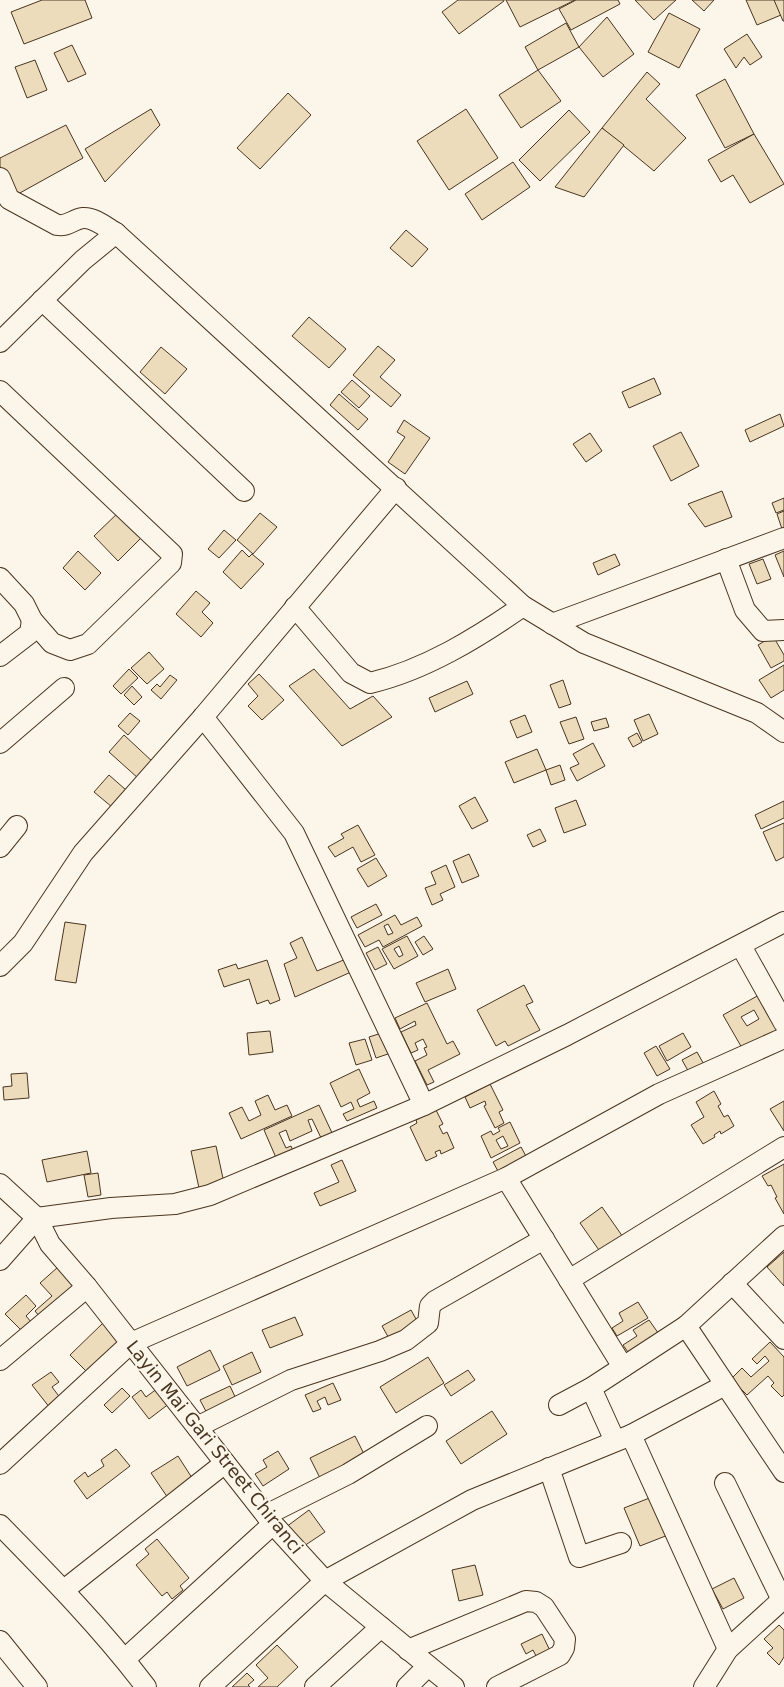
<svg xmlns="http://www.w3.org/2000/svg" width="784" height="1687" viewBox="0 0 784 1687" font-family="'DejaVu Sans',sans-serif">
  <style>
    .building { fill: #ecdcbc; stroke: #4a3520; fill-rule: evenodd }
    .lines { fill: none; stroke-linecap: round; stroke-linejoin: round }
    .street-casing { stroke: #4a3520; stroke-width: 22 }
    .street { stroke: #fbf6e9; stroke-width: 20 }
    .labels { text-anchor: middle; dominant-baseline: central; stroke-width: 4; stroke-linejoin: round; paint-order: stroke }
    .street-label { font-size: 18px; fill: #4a3520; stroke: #fbf6e9 }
  </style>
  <rect width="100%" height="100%" fill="#fbf6e9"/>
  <g class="building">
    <path d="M42 0H85L92 18 24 44 11 12Z"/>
    <path d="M458 0H504V1L459 34 442 12Z"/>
    <path d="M506 0H575L520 27Z"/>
    <path d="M576 0H618L620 4 571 30 559 9Z"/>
    <path d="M635 0H676L654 20Z"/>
    <path d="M692 0H714L704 11Z"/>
    <path d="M746 0H776L781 15 757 25Z"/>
    <path d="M774 0H784V21H783Z"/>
    <path d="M669 13 700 29 679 68 648 52Z"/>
    <path d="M607 17 634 54 603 77 579 47Z"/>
    <path d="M566 23 579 47 538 70 525 47Z"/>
    <path d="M747 34 762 57 750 65 744 57 736 68 724 49Z"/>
    <path d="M72 45 86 74 68 82 54 53Z"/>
    <path d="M35 60 47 90 27 98 15 67Z"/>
    <path d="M538 70 561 101 521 128 499 95Z"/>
    <path d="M647 72 660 84 646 99 686 138 654 171 602 128Z"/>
    <path d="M725 79 754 134 725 148 696 95Z"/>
    <path d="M288 93 311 115 260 169 237 148Z"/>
    <path d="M151 109 160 125 105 182 85 149Z"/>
    <path d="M466 109 498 158 449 190 417 141Z"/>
    <path d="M569 110 590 132 540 181 519 160Z"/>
    <path d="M66 125 83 158 9 199 0 166V158Z"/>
    <path d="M602 128 624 145 584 197 555 187Z"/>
    <path d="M754 134 784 184 750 203 733 175 721 182 708 160Z"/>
    <path d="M513 162 530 187 482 220 465 194Z"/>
    <path d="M406 230 428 249 412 267 390 248Z"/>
    <path d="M309 317 346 349 329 368 292 336Z"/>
    <path d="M378 346 395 360 380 377 401 395 391 407 353 375Z"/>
    <path d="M161 347 187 369 165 394 140 372Z"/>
    <path d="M654 378 661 394 629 408 622 392Z"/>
    <path d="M352 380 370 396 359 408 341 392Z"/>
    <path d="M339 394 368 419 358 430 330 405Z"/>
    <path d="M780 414 784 426 750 442 745 430Z"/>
    <path d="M404 420 430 438 405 474 388 462 405 437 397 432Z"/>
    <path d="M681 432 699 466 671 481 653 446Z"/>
    <path d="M590 433 602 451 586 462 573 444Z"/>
    <path d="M722 491 732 517 705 527 688 504Z"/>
    <path d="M784 498V510L776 513 772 503Z"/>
    <path d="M122 509 145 534 118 561 94 536Z"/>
    <path d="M784 511V528L782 529 777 514Z"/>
    <path d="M260 513 277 527 253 554 237 540Z"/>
    <path d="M224 530 236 540 219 558 208 549Z"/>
    <path d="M242 550 249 557 252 554 264 564 241 589 223 572Z"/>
    <path d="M78 551 101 573 85 590 63 568Z"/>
    <path d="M784 551V577L775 555Z"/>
    <path d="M615 554 620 565 598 575 593 563Z"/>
    <path d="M763 559 771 579 757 584 749 564Z"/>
    <path d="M196 591 210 603 202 612 213 623 201 637 176 614Z"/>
    <path d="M773 636 784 655V661L771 668 758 645Z"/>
    <path d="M149 652 164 669 147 684 131 668Z"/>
    <path d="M784 665V690L771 698 759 680Z"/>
    <path d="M129 669 138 678 121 694 113 686Z"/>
    <path d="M314 669 350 709 373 696 392 717 342 746 289 686Z"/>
    <path d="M259 674 284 700 262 720 248 706 258 696 248 684Z"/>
    <path d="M170 675 177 680 161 699 151 690 157 684 160 687Z"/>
    <path d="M563 680 571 704 559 708 550 685Z"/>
    <path d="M467 681 473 694 435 712 429 698Z"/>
    <path d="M132 686 142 697 134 705 124 695Z"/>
    <path d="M130 713 140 721 128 735 118 726Z"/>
    <path d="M649 714 658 734 643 741 634 720Z"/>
    <path d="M525 715 532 732 517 738 510 721Z"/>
    <path d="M576 717 584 739 569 744 560 722Z"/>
    <path d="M606 718 609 727 594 731 591 722Z"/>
    <path d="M637 733 642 742 633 747 628 738Z"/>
    <path d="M124 735 154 763 139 779 109 752Z"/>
    <path d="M593 743 605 766 577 781 570 768 579 764 573 754Z"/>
    <path d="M537 749 546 770 514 783 505 762Z"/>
    <path d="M560 765 565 780 551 785 546 770Z"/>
    <path d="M109 775 126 790 112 807 94 792Z"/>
    <path d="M475 797 488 821 472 829 459 806Z"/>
    <path d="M576 800 586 825 564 833 555 808Z"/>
    <path d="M784 801V818L761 829 755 815Z"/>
    <path d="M784 823V857L776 861 763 832Z"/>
    <path d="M358 825 375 855 361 862 353 847 335 857 328 847 344 838 341 834Z"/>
    <path d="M540 829 546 841 533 847 527 835Z"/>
    <path d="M469 854 479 876 462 883 453 861Z"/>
    <path d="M376 858 387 876 368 887 357 869Z"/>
    <path d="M446 865 455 887 440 894 443 900 432 905 425 888 436 884 431 872Z"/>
    <path d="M376 904 382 915 357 928 351 917Z"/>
    <path d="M395 915 401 925 417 917 422 926 383 947 379 940 365 947 358 935ZM388 924 393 933 388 935 384 926Z"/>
    <path d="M65 922 86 925 76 983 55 980Z"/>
    <path d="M407 936 418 956 394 969 382 949ZM399 946 403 955 399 957 394 949Z"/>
    <path d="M424 936 433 949 423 955 415 942Z"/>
    <path d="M302 937 317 971 346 959 351 972 295 997 284 964 297 958 290 943Z"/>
    <path d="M378 947 387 964 375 970 366 953Z"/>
    <path d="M267 960 280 1000 270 1004 268 1000 257 1004 249 979 224 987 218 970 236 964 238 969Z"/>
    <path d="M448 969 456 989 425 1002 416 983Z"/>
    <path d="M524 985 533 1002 526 1005 540 1030 508 1046 505 1041 496 1046 477 1010Z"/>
    <path d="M759 995 781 1035 746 1055 723 1015ZM754 1010 759 1019 747 1026 741 1017Z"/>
    <path d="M427 1003 447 1044 453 1041 460 1054 428 1070 434 1082 427 1085 415 1061 427 1055 424 1048 427 1047 423 1039 415 1043 418 1050 411 1053 401 1032 416 1025 415 1021 400 1029 395 1018Z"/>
    <path d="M270 1031 273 1052 249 1055 247 1033Z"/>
    <path d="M385 1032 391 1053 376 1058 369 1037Z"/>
    <path d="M683 1033 691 1047 667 1061 659 1046Z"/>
    <path d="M365 1039 372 1060 356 1065 349 1043Z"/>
    <path d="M656 1046 670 1069 657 1076 644 1053Z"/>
    <path d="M697 1052 706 1068 691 1076 682 1060Z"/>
    <path d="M359 1069 370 1093 357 1100 360 1107 374 1101 377 1108 347 1121 343 1114 354 1109 351 1102 341 1107 330 1083Z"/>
    <path d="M27 1073 29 1098 4 1100 3 1087 12 1086 11 1074Z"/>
    <path d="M490 1084 503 1110 499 1112 504 1123 495 1128 484 1106 486 1105 485 1101 470 1108 465 1097Z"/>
    <path d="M714 1091 721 1104 718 1106 724 1117 728 1115 734 1126 721 1134 720 1131 714 1135 715 1137 703 1144 691 1125 704 1117 696 1102Z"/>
    <path d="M268 1095 275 1110 287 1105 292 1116 241 1139 229 1113 242 1107 249 1121 261 1115 255 1101Z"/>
    <path d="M784 1101V1131L770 1109Z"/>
    <path d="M319 1105 333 1135 322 1140 312 1119 308 1120 312 1131 290 1141 286 1130 279 1133 286 1148 291 1146 294 1153 277 1160 264 1130Z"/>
    <path d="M436 1110 443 1124 439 1126 443 1134 447 1132 454 1148 441 1154 440 1150 435 1152 437 1156 426 1161 410 1127 417 1123 416 1120Z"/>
    <path d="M510 1122 520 1143 491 1158 481 1136 491 1131 493 1135 500 1131 498 1128ZM503 1136 508 1146 501 1149 496 1140Z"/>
    <path d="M216 1146 224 1183 199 1188 191 1151Z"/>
    <path d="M521 1147 527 1158 499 1173 493 1162Z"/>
    <path d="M87 1151 91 1173 47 1182 42 1160Z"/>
    <path d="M342 1160 356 1191 320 1206 314 1193 339 1182 331 1165Z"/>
    <path d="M784 1164V1214L775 1198 777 1197 771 1185 768 1186 762 1176Z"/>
    <path d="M98 1173 101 1195 88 1197 84 1175Z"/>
    <path d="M602 1207 623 1237 601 1253 580 1223Z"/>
    <path d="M784 1252V1286L767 1267Z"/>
    <path d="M58 1267 75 1285 40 1317 35 1311 52 1296 40 1283Z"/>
    <path d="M26 1295 36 1306 26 1316 32 1323 23 1332 5 1314Z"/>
    <path d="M638 1302 648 1318 617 1336 612 1328 623 1321 619 1313Z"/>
    <path d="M411 1310 420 1326 391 1342 382 1326Z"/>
    <path d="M295 1317 303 1335 270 1348 262 1330Z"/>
    <path d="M649 1320 661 1337 630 1355 623 1345 637 1336 633 1330Z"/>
    <path d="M103 1323 120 1341 87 1372 70 1355Z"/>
    <path d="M770 1342 784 1357V1395L782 1397 771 1386 774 1383 768 1376 747 1395 731 1379 742 1368 751 1377 769 1361 765 1356 757 1364 752 1359Z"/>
    <path d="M210 1350 220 1370 187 1386 177 1367Z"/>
    <path d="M252 1352 261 1372 232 1385 223 1366Z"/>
    <path d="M428 1357 444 1383 396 1413 380 1387Z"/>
    <path d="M468 1370 475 1380 451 1396 444 1385Z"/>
    <path d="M51 1372 59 1382 52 1387 61 1399 50 1408 32 1385Z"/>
    <path d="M333 1383 341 1400 328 1405 325 1397 317 1401 321 1409 313 1412 305 1395Z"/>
    <path d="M230 1386 238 1403 209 1417 200 1400Z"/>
    <path d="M122 1388 130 1396 112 1413 104 1405Z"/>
    <path d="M158 1388 170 1403 149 1419 132 1397 141 1390 146 1397Z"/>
    <path d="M492 1411 507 1434 461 1464 446 1441Z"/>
    <path d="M355 1436 367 1460 322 1482 310 1458Z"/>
    <path d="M116 1449 130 1466 87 1499 74 1481 85 1472 88 1477 104 1466 101 1460Z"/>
    <path d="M278 1451 289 1469 263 1486 255 1474 267 1467 263 1460Z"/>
    <path d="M178 1456 194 1481 168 1498 151 1473Z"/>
    <path d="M652 1497 668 1535 640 1546 624 1508Z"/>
    <path d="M309 1510 325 1532 301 1548 286 1527Z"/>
    <path d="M157 1539 189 1578 180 1586 183 1590 172 1599 167 1592 162 1596 136 1565 149 1554 145 1549Z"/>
    <path d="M475 1565 483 1595 459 1601 452 1570Z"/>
    <path d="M734 1578 744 1598 723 1609 712 1589Z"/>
    <path d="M779 1625 784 1630V1657L779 1665 767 1653 773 1648 764 1639Z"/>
    <path d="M542 1634 553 1657 536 1656 533 1650 526 1654 521 1644Z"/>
    <path d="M277 1645 298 1667 277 1687H258L268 1678 256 1665Z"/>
    <path d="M247 1673 254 1680 248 1685 250 1687H232Z"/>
  </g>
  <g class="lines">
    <defs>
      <g id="street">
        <path d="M0 178 9 199 57 225C68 227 73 219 83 218 94 217 107 228 116 233L523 606 584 643 757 713 784 732"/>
        <path d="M42 300 244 491"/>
        <path d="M0 342 83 260 116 233"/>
        <path d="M0 391 172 554 171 563 88 644 70 650 52 643 32 620 24 604 0 578"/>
        <path d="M726 559 745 610 763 631 784 630"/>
        <path d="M295 607 351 673 370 683C425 670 477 638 523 606"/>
        <path d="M552 624 784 538"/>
        <path d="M0 656 30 633 32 620"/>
        <path d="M203 717 294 833 424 1105"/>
        <path d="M0 743 64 688"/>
        <path d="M0 847 17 826"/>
        <path d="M741 946 784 1023"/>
        <path d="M0 966 23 943 83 853 203 717 396 488"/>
        <path d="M506 1178 623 1367"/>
        <path d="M0 1184 37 1218 50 1244 87 1287 273 1524 325 1581 454 1687"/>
        <path d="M0 1260 37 1218 111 1208 175 1204 210 1195 424 1105 567 1035 784 922"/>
        <path d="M569 1280 784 1147"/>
        <path d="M732 1283 784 1339"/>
        <path d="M686 1326 784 1472"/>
        <path d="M0 1360 87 1287"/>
        <path d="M591 1388 615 1441"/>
        <path d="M559 1405 591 1388 686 1326 784 1236"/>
        <path d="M197 1427 291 1380 380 1351 406 1340 428 1323 430 1306 435 1301 544 1239"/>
        <path d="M631 1435 728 1649"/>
        <path d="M0 1464 131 1343 506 1178 659 1094 784 1038"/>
        <path d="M549 1468 579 1557 621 1543"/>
        <path d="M725 1483 782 1600"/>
        <path d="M266 1515 348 1474 427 1426"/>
        <path d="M0 1525C51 1577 102 1629 146 1687"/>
        <path d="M64 1590 225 1463"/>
        <path d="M0 1641 37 1687"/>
        <path d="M408 1650 526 1601 536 1602 544 1607 565 1639 564 1648 560 1655 497 1687"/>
        <path d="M125 1659 273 1524"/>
        <path d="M210 1687 325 1581 472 1500 631 1435 725 1385"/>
        <path d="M315 1687 381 1627"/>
        <path d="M407 1687 428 1666"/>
        <path d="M704 1687 728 1649 784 1598"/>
      </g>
    </defs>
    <use href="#street" class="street-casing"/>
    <use href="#street" class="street"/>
  </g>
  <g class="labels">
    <g class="street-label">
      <text transform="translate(215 1447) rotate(51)">Layin Mai Gari Street Chiranci</text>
    </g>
  </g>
</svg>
